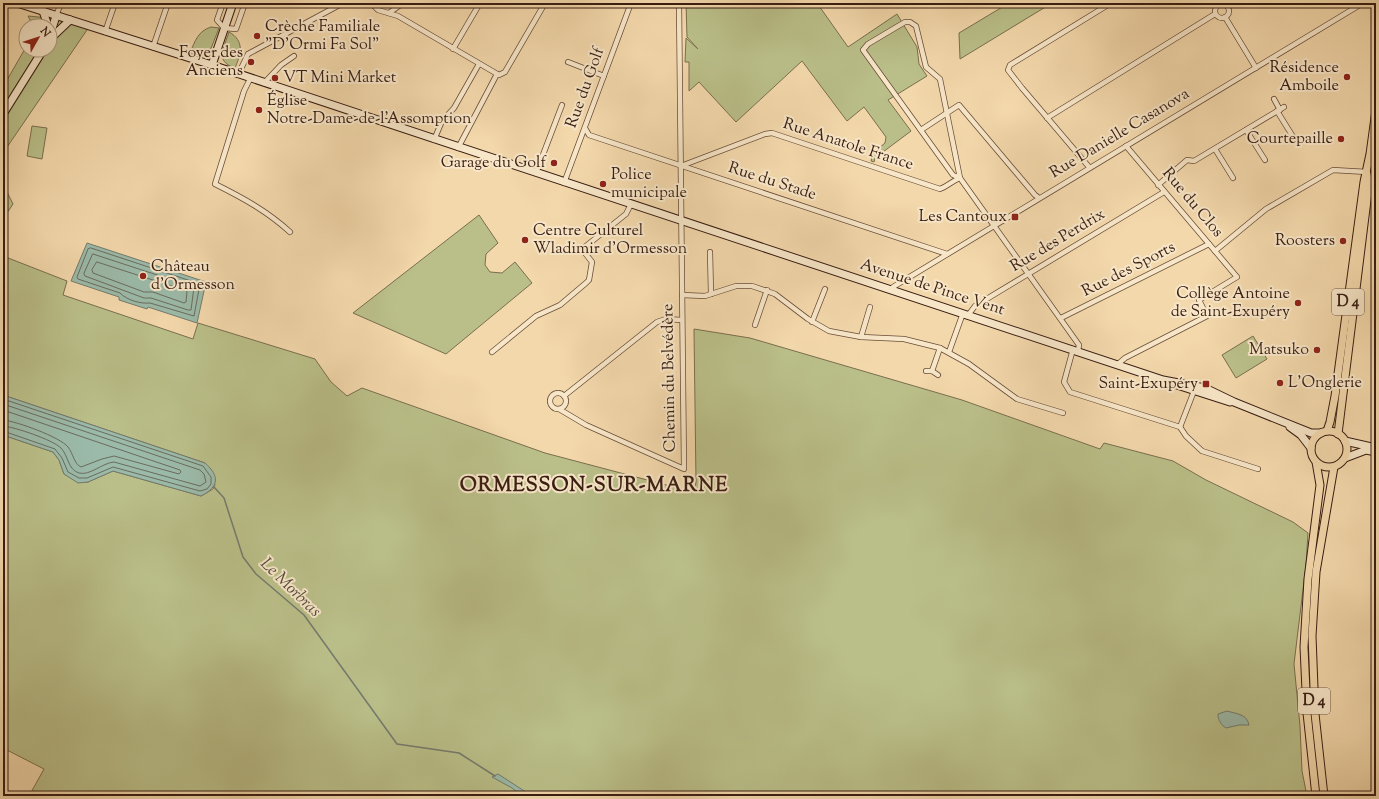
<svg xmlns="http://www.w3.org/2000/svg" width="1379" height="799" viewBox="0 0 1379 799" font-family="'Sorts Mill Goudy',serif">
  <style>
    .green { fill: #babf89; stroke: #7a6e4e }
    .water { fill: #9bbaa9; stroke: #747b6d }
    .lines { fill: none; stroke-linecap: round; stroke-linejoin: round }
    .shore { stroke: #6a6c5e; stroke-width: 1 }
    .stream { stroke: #747b6d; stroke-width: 1.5 }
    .street-casing { stroke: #684c38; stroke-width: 6 }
    .secondary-casing { stroke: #391d12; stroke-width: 9 }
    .primary-casing { stroke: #391d12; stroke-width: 9 }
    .street { stroke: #f7e6c8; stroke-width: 4.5 }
    .secondary { stroke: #f7e6c8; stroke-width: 7 }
    .primary { stroke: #f3d8ab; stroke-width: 7 }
    .poi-dot { fill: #8f2418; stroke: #f7e6c8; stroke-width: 1.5 }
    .labels { text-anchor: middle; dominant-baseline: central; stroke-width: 4; stroke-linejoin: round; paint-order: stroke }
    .shield { fill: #f7e6c8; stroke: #725949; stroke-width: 1 }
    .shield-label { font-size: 15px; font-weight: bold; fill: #391d12 }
    .poi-label { font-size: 16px; fill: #391d12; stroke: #f7e6c8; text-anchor: end }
    .street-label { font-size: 16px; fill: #391d12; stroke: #f7e6c8 }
    .water-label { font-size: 17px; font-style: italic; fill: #564c3f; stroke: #f7e6c8 }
    .district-label { font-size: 20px; font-weight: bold; letter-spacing: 1px; fill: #391d12; stroke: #f7e6c8 }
  </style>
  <rect width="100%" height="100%" fill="#f3d8ab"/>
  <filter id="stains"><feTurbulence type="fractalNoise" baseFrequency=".005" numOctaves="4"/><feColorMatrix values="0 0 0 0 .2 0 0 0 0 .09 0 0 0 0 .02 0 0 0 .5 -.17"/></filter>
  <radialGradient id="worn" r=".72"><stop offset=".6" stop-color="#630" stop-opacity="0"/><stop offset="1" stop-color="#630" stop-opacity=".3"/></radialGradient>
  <g class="green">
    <path d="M686 3H817L848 47 897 14 917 47 919 64 927 76 888 100 911 131 875 158 874 162 871 161 873 153 885 143 886 137 864 107 847 121 802 61 736 122 699 82 689 91V62H685L686 38 698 49 687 37Z"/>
    <path d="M1009 3H1052L960 59 959 33Z"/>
    <path d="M28 16 70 20 89 27 3 153V87L26 47V50H50V26H33Z"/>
    <path d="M211 27 219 28 210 51 201 55 190 53C195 41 198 31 211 27Z"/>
    <path d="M229 32C245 41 241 54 235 68 214 61 224 48 229 32Z"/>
    <path d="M32 126 47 128 42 159 27 156Z"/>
    <path d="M3 190 7 192 13 204 7 213 3 212Z"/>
    <path d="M479 215 498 243 486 254 485 265 490 272 502 273 515 262 532 283 446 354 353 313Z"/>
    <path d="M3 256 67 281 63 295 193 339 198 323 315 359 331 382 347 396 362 388 545 453 689 491 695 488 696 482 694 329 750 338 962 400 1100 449 1104 443 1173 461 1206 480 1293 522 1308 533 1306 565 1294 664 1300 726 1302 771 1307 796H29L44 769 3 748V435L53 452 59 460 64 474 78 482H88L113 471 201 496 213 489 215 485 205 463 3 395Z"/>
    <path d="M1253 336 1267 359 1236 378 1222 355Z"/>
  </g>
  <g class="water">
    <path d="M87 243 206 282 197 323 148 307 147 309 119 300V297L71 281Z"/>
    <path d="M3 395 205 463C220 476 219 487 201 496L113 471 88 482 78 483 64 474 59 460 53 452 3 435Z"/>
    <path d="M1227 711C1237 714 1247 714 1249 725H1239L1226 728C1221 725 1218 720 1218 714Z"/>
    <path d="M498 774 532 796H522L512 788 492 777Z"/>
  </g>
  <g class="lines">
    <g class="shore">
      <path d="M91 248 200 284 194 316 150 303C140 304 127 300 120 293L78 279 77 277 88 249Z"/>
      <path d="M93 254 194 287 191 310H188L151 298H144L85 276 84 274Z"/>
      <path d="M97 262 187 291 186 302 184 303 153 292H144L93 273 92 270Z"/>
      <path d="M3 399 203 466 211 477V484L207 489 200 491 113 467 87 478H79L68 472 62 458 55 449 3 431"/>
      <path d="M3 404 200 470 204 474 206 482 200 486 114 462C102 463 90 476 79 473 68 470 68 455 61 448 53 440 15 427 3 426"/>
      <path d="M3 410 180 470 181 472 179 474 114 456 102 459 81 467C74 464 73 453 68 447 60 437 16 421 3 420"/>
    </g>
    <path class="stream" d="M214 487 224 498 243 557 256 574 304 615 397 744 459 753 495 776"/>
    <defs>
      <g id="street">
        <path d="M223 3 217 20 224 28 236 29 245 3"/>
        <path d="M371 3 378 10 398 16 499 75 505 72 545 3"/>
        <circle cx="1222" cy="11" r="7"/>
        <path d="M1228 7 1235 3"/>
        <path d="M389 13 403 3"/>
        <path d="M56 16 61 3"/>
        <path d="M1225 17 1256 68"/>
        <path d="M105 32 115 3"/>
        <path d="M153 47 168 3"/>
        <path d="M453 49 480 3"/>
        <path d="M568 62 604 76"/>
        <path d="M238 75 248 54 343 3"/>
        <path d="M250 79 244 91 215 184C243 198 267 211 290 232"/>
        <path d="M264 83 281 65 294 56"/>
        <path d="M1274 99 1280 110"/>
        <path d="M1277 111 1295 140"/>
        <path d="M1047 118 1215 14"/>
        <path d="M585 128 589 135 947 254"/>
        <path d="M921 130 959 105 1035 195 1039 198"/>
        <path d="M1246 130 1265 160"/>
        <path d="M434 140 442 121 454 108 479 64"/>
        <path d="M458 148 497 74"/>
        <path d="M1215 149 1233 178"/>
        <path d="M681 166 765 134 772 133 940 189C948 186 952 181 960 178"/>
        <path d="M1089 167 1022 88 1008 70 1010 65 1111 3"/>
        <path d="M536 173 562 105"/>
        <path d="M960 178 953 175 863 50 868 44 905 22H910L916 26 926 67 940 79 960 178 1079 345 1078 351"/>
        <path d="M564 183 631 3"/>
        <path d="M1158 185 1187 160 1194 161 1284 107"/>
        <path d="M1215 251 1266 209 1333 170 1367 172"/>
        <path d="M710 252 711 294"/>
        <path d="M892 290 893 287 1363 3"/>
        <path d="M682 295 705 296 736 286H752L775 294 808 319 829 331 861 337 870 307"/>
        <path d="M969 314 975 306 1164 192"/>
        <path d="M1061 318 1209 244"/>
        <path d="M812 322 825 289"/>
        <path d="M755 325 767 290"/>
        <path d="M861 337 904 339 940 348 969 364 1017 399 1063 413"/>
        <path d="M1073 349 1064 382 1070 392 1180 427 1186 436 1202 451 1258 469"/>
        <path d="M492 352 536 316 560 305 586 283 589 280 592 262 585 253 586 246 626 214 631 204"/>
        <path d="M949 352 963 313"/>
        <path d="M1118 364 1125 358 1207 316 1199 300 1237 277 1126 146"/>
        <path d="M926 371H932L938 375"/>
        <path d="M932 371 940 348"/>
        <circle cx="558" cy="401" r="8"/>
        <path d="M564 396 657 322 666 319 682 320"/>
        <path d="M559 409 586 425 684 469 679 3"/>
        <path d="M1180 427 1194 391"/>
        <path d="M3 795 5 796"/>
      </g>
      <g id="secondary">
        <path d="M17 3 212 65 1163 380 1205 388 1234 402 1311 433H1321"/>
        <path d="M43 11 48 26"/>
        <path d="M50 35 56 16"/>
        <path d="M50 39 70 20"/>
        <path d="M212 65 233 3"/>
        <path d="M3 114 43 50"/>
        <path d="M1177 385 1230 402"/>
        <path d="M1290 427 1301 435 1311 448"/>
        <path d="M1345 441 1376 448"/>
        <path d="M1345 458 1366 450 1376 452"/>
      </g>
      <g id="primary">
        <path d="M1327 431 1330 422 1335 396 1364 182 1370 154 1376 110"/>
        <circle cx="1329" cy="449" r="18"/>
        <path d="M1338 434 1369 184 1367 174"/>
        <path d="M1316 462 1320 485 1308 579 1304 647 1307 713 1316 796"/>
        <path d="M1324 796 1315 714 1312 636 1316 572 1334 467"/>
      </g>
    </defs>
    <use href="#street" class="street-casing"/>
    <use href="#secondary" class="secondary-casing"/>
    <use href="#primary" class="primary-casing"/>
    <use href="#street" class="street"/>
    <use href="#secondary" class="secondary"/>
    <use href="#primary" class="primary"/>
  </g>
  <g class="poi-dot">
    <circle cx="257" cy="36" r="4"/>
    <circle cx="251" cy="62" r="4"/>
    <circle cx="1347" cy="77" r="4"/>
    <circle cx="275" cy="78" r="4"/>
    <circle cx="259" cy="110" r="4"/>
    <circle cx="1341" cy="139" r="4"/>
    <circle cx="554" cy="163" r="4"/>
    <circle cx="603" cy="184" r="4"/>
    <rect x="1011" y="213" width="8" height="8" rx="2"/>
    <circle cx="525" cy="240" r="4"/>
    <circle cx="1343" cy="241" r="4"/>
    <circle cx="143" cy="276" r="4"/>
    <circle cx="1298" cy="303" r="4"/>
    <circle cx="1317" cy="350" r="4"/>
    <circle cx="1280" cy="383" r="4"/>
    <rect x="1202" y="380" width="8" height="8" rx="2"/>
  </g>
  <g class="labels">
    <g class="shield">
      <rect x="1332" y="289" width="32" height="26" rx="3"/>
      <rect x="1298" y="688" width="32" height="26" rx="3"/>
    </g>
    <g class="shield-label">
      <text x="1348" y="302">D 4</text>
      <text x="1314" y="701">D 4</text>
    </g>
    <g class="poi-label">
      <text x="265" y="27" text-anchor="start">Crèche Familiale<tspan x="265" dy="18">"D'Ormi Fa Sol"</tspan></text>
      <text x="243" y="53">Foyer des<tspan x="243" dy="18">Anciens</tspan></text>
      <text x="1339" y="68">Résidence<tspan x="1339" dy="18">Amboile</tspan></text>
      <text x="283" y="78" text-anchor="start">VT Mini Market</text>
      <text x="267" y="101" text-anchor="start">Église<tspan x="267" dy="18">Notre-Dame-de-l'Assomption</tspan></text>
      <text x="1333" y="139">Courtepaille</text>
      <text x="546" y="163">Garage du Golf</text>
      <text x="611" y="175" text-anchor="start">Police<tspan x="611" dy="18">municipale</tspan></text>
      <text x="1007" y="217">Les Cantoux</text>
      <text x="533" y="231" text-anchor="start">Centre Culturel<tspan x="533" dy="18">Wladimir d'Ormesson</tspan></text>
      <text x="1335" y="241">Roosters</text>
      <text x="151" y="267" text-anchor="start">Château<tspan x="151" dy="18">d'Ormesson</tspan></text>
      <text x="1290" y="294">Collège Antoine<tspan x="1290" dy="18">de Saint-Exupéry</tspan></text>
      <text x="1309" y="350">Matsuko</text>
      <text x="1288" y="383" text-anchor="start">L'Onglerie</text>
      <text x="1198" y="384">Saint-Exupéry</text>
    </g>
    <g class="street-label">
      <text transform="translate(586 88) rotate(-70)">Rue du Golf</text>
      <text transform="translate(1120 134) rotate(-31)">Rue Danielle Casanova</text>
      <text transform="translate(848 145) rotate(18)">Rue Anatole France</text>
      <text transform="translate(772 182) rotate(18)">Rue du Stade</text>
      <text transform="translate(1192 203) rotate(50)">Rue du Clos</text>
      <text transform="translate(1058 241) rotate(-31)">Rue des Perdrix</text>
      <text transform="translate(1129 270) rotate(-27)">Rue des Sports</text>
      <text transform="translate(932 288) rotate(18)">Avenue de Pince Vent</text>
      <text transform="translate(670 378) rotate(-91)">Chemin du Belvédère</text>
    </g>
    <g class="water-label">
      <text transform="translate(290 588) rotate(44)">Le Morbras</text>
    </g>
    <g class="district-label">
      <text x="594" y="486">ORMESSON-SUR-MARNE</text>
    </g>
  </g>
  <rect width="1379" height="799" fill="none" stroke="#f3d8ab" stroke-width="16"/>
  <rect x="4" y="4" width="1371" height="791" fill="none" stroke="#391d12" stroke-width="2"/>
  <rect x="8" y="8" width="1363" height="783" fill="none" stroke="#391d12"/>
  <g transform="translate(38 38) rotate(51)"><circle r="19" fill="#f7e6c8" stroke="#ab967f"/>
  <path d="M0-3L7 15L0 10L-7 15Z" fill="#8f2418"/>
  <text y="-6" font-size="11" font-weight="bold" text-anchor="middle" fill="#391d12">N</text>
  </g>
  <rect width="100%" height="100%" filter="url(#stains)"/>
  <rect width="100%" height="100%" fill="url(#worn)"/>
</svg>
